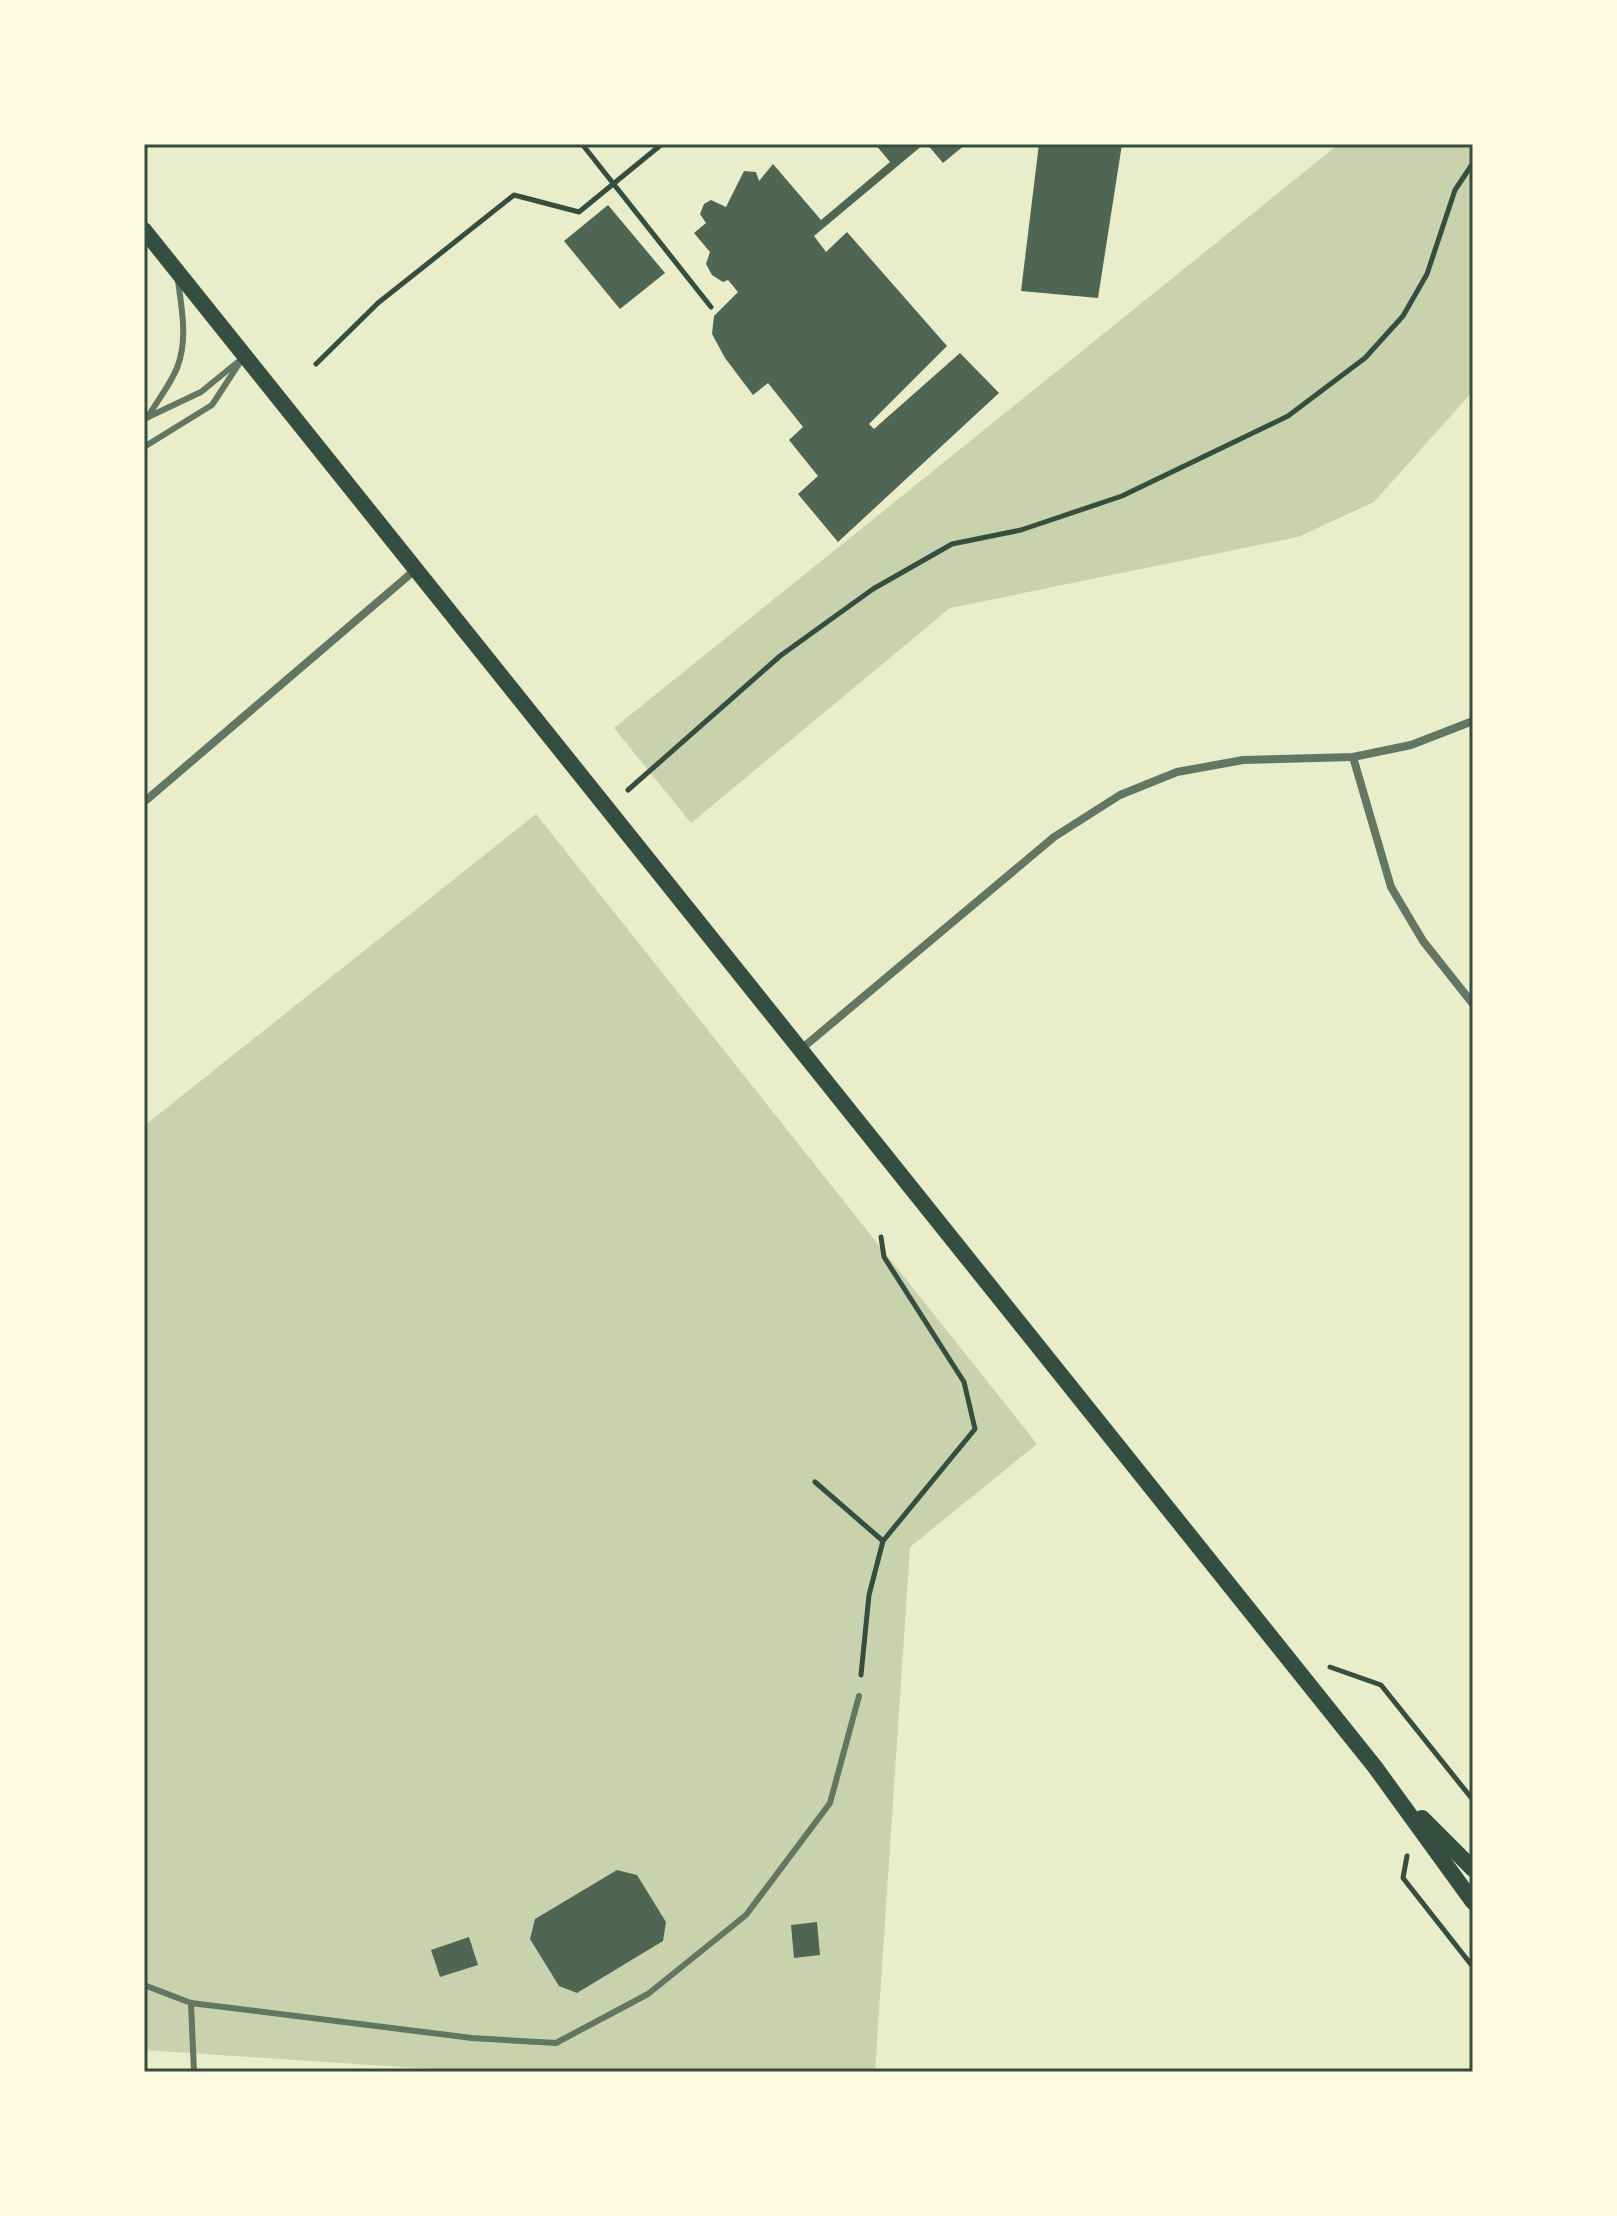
<svg xmlns="http://www.w3.org/2000/svg" width="1617" height="2216" viewBox="0 0 1617 2216" font-family="Inter,sans-serif">
  <style>
    .green { fill: #cad2ad }
    .building { fill: #4f6655 }
    .lines { fill: none; stroke-linecap: round; stroke-linejoin: round }
    .path { stroke: #344e41; stroke-width: 5 }
    .service { stroke: #617663; stroke-width: 6 }
    .minor { stroke: #617663; stroke-width: 8 }
    .secondary { stroke: #344e41; stroke-width: 16 }
    .neatline { fill: none; stroke: #344e41; stroke-width: 3 }
  </style>
  <rect width="100%" height="100%" fill="#e9edc9"/>
  <g class="green">
    <path d="M1339 144H1473V391L1374 502 1298 537 950 608 691 823 614 728Z"/>
    <path d="M536 814 1037 1444 910 1547 875 2072H478L144 2050V1126Z"/>
  </g>
  <g class="building">
    <path d="M875 144H924L814 236 826 252 847 232 947 346 869 424 874 429 960 353 999 393 838 542 798 494 818 476 789 440 803 427 768 383 753 395 725 358 712 334 714 316 738 292 728 280 723 282 712 275 706 264 710 252 694 233 706 223 700 214 704 204 711 200 726 207 744 171 756 172 759 181 773 164 821 220 890 162Z"/>
    <path d="M927 144H966L943 163Z"/>
    <path d="M1039 144H1122L1098 298 1021 291Z"/>
    <path d="M608 205 665 273 620 309 564 241Z"/>
    <path d="M617 1870 637 1875 666 1922 663 1941 577 1993 559 1986 530 1939 535 1919Z"/>
    <path d="M817 1922 820 1955 794 1958 791 1925Z"/>
    <path d="M469 1937 478 1965 440 1977 431 1950Z"/>
  </g>
  <g class="lines">
    <g class="path">
      <path d="M582 144 711 307"/>
      <path d="M316 364 378 303 514 195 579 212 662 144"/>
      <path d="M628 790 780 656 873 589 952 544 1021 530 1122 496 1288 416 1365 358 1403 316 1427 274 1455 190 1473 163"/>
      <path d="M815 1482 883 1541"/>
      <path d="M1330 1667 1381 1685 1473 1800"/>
      <path d="M861 1675 869 1595 883 1541 975 1429 964 1382 884 1257 881 1237"/>
      <path d="M1407 1856 1403 1878 1473 1967"/>
    </g>
    <g class="service">
      <path d="M148 417C157 401 170 385 177 368 188 340 182 310 178 281"/>
      <path d="M144 419 201 392 239 361"/>
      <path d="M144 447 212 405 244 356"/>
      <path d="M144 1985 191 2003 472 2038 556 2043 648 1994 746 1915 830 1803 859 1696"/>
      <path d="M191 2003 194 2072"/>
    </g>
    <g class="minor">
      <path d="M1353 757 1391 887 1423 941 1473 1004"/>
      <path d="M144 802 415 570"/>
      <path d="M800 1050 1054 837 1120 795 1177 772 1243 760 1353 757 1411 745 1473 721"/>
    </g>
    <g class="secondary">
      <path d="M144 230 1375 1767 1473 1902"/>
      <path d="M1422 1818 1473 1869"/>
    </g>
  </g>
  <rect width="1617" height="2216" fill="none" stroke="#fefae0" stroke-width="292"/>
  <rect x="146" y="146" width="1325" height="1924" class="neatline"/>
</svg>
